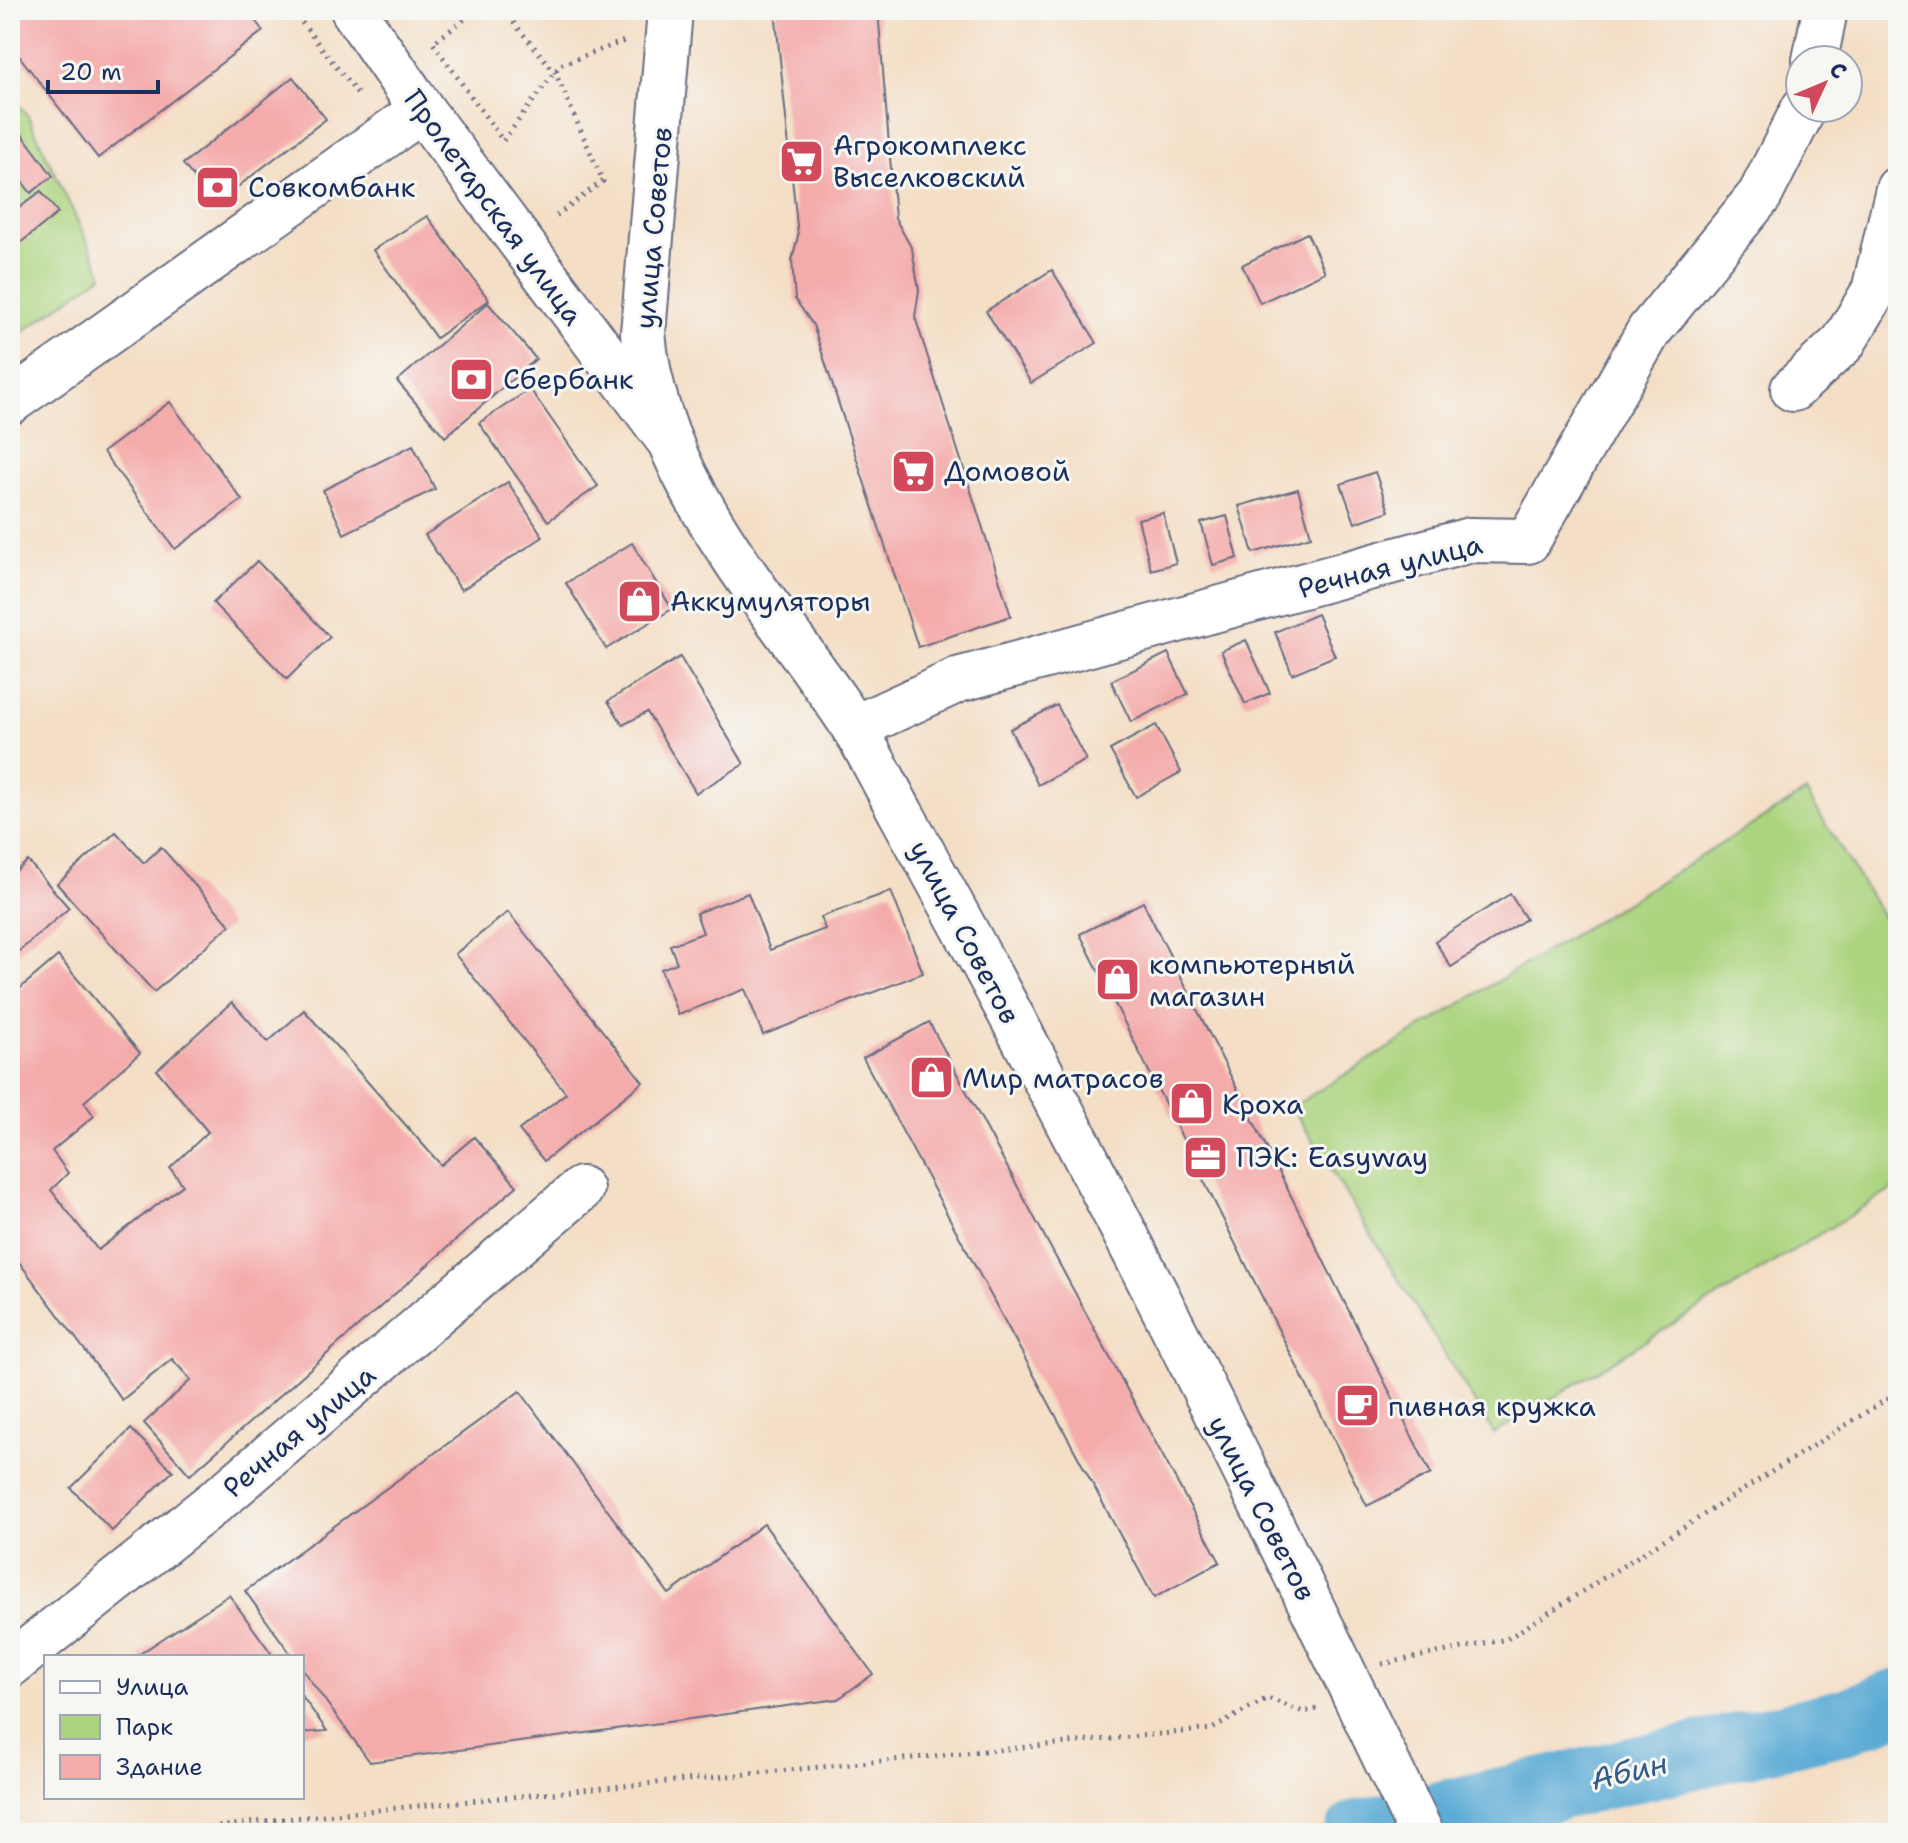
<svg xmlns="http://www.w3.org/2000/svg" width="1908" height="1843" viewBox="0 0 1908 1843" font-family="'Shantell Sans',sans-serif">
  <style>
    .green { fill: #acd47f; stroke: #64826e; stroke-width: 2 }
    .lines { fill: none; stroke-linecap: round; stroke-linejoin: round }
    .river { stroke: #5babd5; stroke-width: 66 }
    .building { fill: #f4acab }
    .minor-casing { stroke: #676c82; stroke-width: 48 }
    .major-casing { stroke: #676c82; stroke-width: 48 }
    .path { stroke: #676c82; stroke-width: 5; stroke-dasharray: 2 6; stroke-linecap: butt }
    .minor { stroke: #fff; stroke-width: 44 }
    .major { stroke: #fff; stroke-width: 44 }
    .labels { text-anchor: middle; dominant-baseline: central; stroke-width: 6; stroke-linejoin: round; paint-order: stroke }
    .poi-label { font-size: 28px; fill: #1b2f5e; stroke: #f6f6f2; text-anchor: start }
    .street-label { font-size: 28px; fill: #1b2f5e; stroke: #f6f6f2 }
    .water-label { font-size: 30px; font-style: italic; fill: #315a88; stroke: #f6f6f2 }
  </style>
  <rect width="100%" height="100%" fill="#f6f6f2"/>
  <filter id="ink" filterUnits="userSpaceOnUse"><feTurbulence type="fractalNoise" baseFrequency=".0125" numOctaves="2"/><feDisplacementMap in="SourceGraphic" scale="16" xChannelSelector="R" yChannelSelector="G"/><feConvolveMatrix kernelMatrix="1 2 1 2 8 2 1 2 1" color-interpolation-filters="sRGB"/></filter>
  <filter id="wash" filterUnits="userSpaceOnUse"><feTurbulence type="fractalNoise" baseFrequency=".006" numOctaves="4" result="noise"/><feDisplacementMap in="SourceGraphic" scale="32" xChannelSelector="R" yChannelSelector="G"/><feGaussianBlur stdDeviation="1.8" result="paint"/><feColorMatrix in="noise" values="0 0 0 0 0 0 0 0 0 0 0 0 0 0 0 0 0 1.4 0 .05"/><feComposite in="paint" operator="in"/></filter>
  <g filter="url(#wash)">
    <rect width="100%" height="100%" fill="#f4dec5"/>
    <g class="green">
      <path d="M10 93 28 116 103 275 10 341Z"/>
      <path d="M1806 792 1898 941V1186L1494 1434 1292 1107Z"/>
    </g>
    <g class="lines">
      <path class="river" d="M1358 1833 1843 1722 1898 1702"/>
    </g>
    <g id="blocks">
      <g class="building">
        <path d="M10 10H247L263 31 98 158 10 44Z"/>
        <path d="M775 10H878L895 218 912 249 919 290 915 317 1011 616 918 647 813 325 795 299 792 260 798 236Z"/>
        <path d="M293 77 326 119 215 204 183 164Z"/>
        <path d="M22 134 53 176 31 193 10 166V143Z"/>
        <path d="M41 191 58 213 20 243 10 230V215Z"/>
        <path d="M427 216 489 300 436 338 373 250Z"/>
        <path d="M1307 233 1325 272 1260 303 1242 265Z"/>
        <path d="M1052 270 1097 343 1031 383 986 311Z"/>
        <path d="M488 303 536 359 445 437 397 381Z"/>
        <path d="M530 389 598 486 548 521 479 423Z"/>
        <path d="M170 402 242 500 175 549 103 452Z"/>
        <path d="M413 445 435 489 344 534 323 490Z"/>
        <path d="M1375 472 1389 511 1355 523 1341 484Z"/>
        <path d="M508 482 543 537 461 590 425 535Z"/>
        <path d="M1298 489 1311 536 1253 553 1239 506Z"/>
        <path d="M1163 513 1176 563 1151 570 1138 519Z"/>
        <path d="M1227 516 1238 558 1213 565 1201 523Z"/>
        <path d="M632 543 672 609 606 649 566 583Z"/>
        <path d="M257 561 330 637 287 679 213 603Z"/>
        <path d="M1317 614 1335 656 1292 674 1275 632Z"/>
        <path d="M1246 640 1270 693 1245 704 1221 651Z"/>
        <path d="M1168 653 1188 694 1131 722 1111 681Z"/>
        <path d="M680 657 744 764 696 793 647 712 623 725 608 701Z"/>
        <path d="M1057 705 1086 760 1038 785 1010 729Z"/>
        <path d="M1156 725 1181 772 1136 797 1110 750Z"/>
        <path d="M116 832 144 863 161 847 230 925 154 992 57 884Z"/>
        <path d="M28 861 69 908 10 959V876Z"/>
        <path d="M891 891 923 973 763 1035 745 989 678 1015 661 969 677 963 670 945 703 933 696 913 748 893 770 950 825 929 821 917Z"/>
        <path d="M1510 894 1526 919 1451 967 1435 941Z"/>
        <path d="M1143 902 1431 1474 1367 1506 1080 934Z"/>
        <path d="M508 912 643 1082 544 1161 519 1130 566 1093 455 954Z"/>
        <path d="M58 956 140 1053 84 1102 94 1116 52 1151 68 1173 51 1190 98 1250 183 1185 170 1168 208 1132 157 1070 232 1002 268 1042 304 1010 441 1165 474 1137 517 1186 190 1475 144 1423 191 1380 172 1359 122 1400 10 1250V997Z"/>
        <path d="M929 1022 1220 1562 1154 1598 863 1058Z"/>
        <path d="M520 1391 669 1594 764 1524 873 1674 838 1699 370 1762 302 1669V1657H293L245 1591Z"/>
        <path d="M131 1429 173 1471 112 1531 71 1488Z"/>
        <path d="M229 1595 274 1657H135Z"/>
        <path d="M302 1696 327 1731 302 1733Z"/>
      </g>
    </g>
  </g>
  <g filter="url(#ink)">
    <use href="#blocks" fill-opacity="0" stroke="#676c82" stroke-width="2"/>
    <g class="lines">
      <defs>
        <g id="minor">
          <path d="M353 10 422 110 667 438"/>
          <path d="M1815 60 1825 10"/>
          <path d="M1793 389 1843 343 1874 291 1898 189"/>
          <path d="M10 402 422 110"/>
          <path d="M854 728 958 680 1470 540 1528 541 1649 331 1760 195 1804 108"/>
          <path d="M10 1665 231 1489 581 1189"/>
        </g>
        <path id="major" d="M670 10 643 333C656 487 772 602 853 726 871 755 886 786 902 815 1087 1148 1257 1490 1421 1833"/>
      </defs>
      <use href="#minor" class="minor-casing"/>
      <use href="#major" class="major-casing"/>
      <g class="path">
        <path d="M292 10 359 96"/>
        <path d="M477 10 433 43 503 141 560 65 627 40"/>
        <path d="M503 10 555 72 603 181 553 218"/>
        <path d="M1382 1664 1507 1639 1898 1392"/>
        <path d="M171 1833 263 1821 1212 1729 1268 1698 1303 1712 1318 1709"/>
      </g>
      <use href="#minor" class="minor"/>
      <use href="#major" class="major"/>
    </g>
  </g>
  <defs>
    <symbol id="supermarket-square" viewBox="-11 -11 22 22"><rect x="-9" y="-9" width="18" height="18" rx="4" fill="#d1495b" stroke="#f6f6f2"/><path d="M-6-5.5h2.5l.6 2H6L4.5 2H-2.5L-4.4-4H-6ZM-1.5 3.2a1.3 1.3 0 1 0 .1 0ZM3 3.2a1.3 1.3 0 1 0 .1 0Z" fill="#fff"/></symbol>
    <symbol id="bank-square" viewBox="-11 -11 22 22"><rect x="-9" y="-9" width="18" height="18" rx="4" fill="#d1495b" stroke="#f6f6f2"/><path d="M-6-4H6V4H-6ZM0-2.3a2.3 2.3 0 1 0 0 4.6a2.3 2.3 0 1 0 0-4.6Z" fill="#fff"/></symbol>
    <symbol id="shop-square" viewBox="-11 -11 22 22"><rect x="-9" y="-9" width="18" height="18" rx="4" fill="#d1495b" stroke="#f6f6f2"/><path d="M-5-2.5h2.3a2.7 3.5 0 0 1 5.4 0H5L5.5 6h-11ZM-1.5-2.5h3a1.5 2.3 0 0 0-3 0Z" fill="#fff"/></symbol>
    <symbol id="office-square" viewBox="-11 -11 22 22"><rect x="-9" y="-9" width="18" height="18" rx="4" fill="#d1495b" stroke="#f6f6f2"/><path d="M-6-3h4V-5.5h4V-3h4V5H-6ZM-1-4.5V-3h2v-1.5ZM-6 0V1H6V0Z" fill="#fff"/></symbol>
    <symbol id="cafe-square" viewBox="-11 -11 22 22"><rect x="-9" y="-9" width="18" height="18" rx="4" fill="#d1495b" stroke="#f6f6f2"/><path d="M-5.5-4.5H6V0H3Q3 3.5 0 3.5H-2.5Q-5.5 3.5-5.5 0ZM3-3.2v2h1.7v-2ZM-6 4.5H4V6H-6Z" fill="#fff"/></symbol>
  </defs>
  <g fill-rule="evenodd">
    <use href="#supermarket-square" x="776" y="136" width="51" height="51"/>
    <use href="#bank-square" x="192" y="162" width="51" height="51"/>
    <use href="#bank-square" x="446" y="354" width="51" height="51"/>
    <use href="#supermarket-square" x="888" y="446" width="51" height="51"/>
    <use href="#shop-square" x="614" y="576" width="51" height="51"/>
    <use href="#shop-square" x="1092" y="954" width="51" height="51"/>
    <use href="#shop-square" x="906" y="1052" width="51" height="51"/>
    <use href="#shop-square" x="1166" y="1078" width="51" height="51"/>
    <use href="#office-square" x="1180" y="1132" width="51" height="51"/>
    <use href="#cafe-square" x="1332" y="1380" width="51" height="51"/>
  </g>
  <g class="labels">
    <g class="poi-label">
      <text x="833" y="145">Агрокомплекс<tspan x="833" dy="32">Выселковский</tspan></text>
      <text x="248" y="187">Совкомбанк</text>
      <text x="503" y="379">Сбербанк</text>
      <text x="944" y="471">Домовой</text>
      <text x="670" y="601">Аккумуляторы</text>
      <text x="1149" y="964">компьютерный<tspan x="1149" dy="32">магазин</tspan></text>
      <text x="962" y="1078">Мир матрасов</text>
      <text x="1222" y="1104">Кроха</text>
      <text x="1236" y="1157">ПЭК: Easyway</text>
      <text x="1388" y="1406">пивная кружка</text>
    </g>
    <g class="street-label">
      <text transform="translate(494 207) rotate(54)">Пролетарская улица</text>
      <text transform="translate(653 228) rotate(-85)">улица Советов</text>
      <text transform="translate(1390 566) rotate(-14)">Речная улица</text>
      <text transform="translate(965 932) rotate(62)">улица Советов</text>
      <text transform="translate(299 1431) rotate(-40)">Речная улица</text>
      <text transform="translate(1262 1508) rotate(63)">улица Советов</text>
    </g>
    <g class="water-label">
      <text transform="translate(1629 1771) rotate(-13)">Абин</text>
    </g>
  </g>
  <rect width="1908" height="1843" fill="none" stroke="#f6f6f2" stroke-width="40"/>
  <rect x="44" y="1655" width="260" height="144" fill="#f6f6f2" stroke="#9ea6b7" stroke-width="2"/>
  <rect x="60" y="1681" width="40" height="12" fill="#ffffff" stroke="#9ea6b7" stroke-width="2"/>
  <text x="116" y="1695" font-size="24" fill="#1b2f5e">Улица</text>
  <rect x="60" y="1715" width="40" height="24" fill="#acd47f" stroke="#9ea6b7" stroke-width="2"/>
  <text x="116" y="1735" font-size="24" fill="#1b2f5e">Парк</text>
  <rect x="60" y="1755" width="40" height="24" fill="#f4acab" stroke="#9ea6b7" stroke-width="2"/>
  <text x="116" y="1775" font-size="24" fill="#1b2f5e">Здание</text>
  <g transform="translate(1824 84) rotate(46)"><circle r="38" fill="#f6f6f2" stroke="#9ea6b7" stroke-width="2"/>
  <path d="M0-6L14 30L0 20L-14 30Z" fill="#d1495b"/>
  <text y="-12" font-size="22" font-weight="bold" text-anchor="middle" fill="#1b2f5e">С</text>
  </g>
  <path d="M48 80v12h110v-12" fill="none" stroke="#1b2f5e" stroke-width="4"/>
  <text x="60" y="80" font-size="24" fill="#1b2f5e" stroke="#f6f6f2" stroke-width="6" paint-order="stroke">20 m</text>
</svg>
